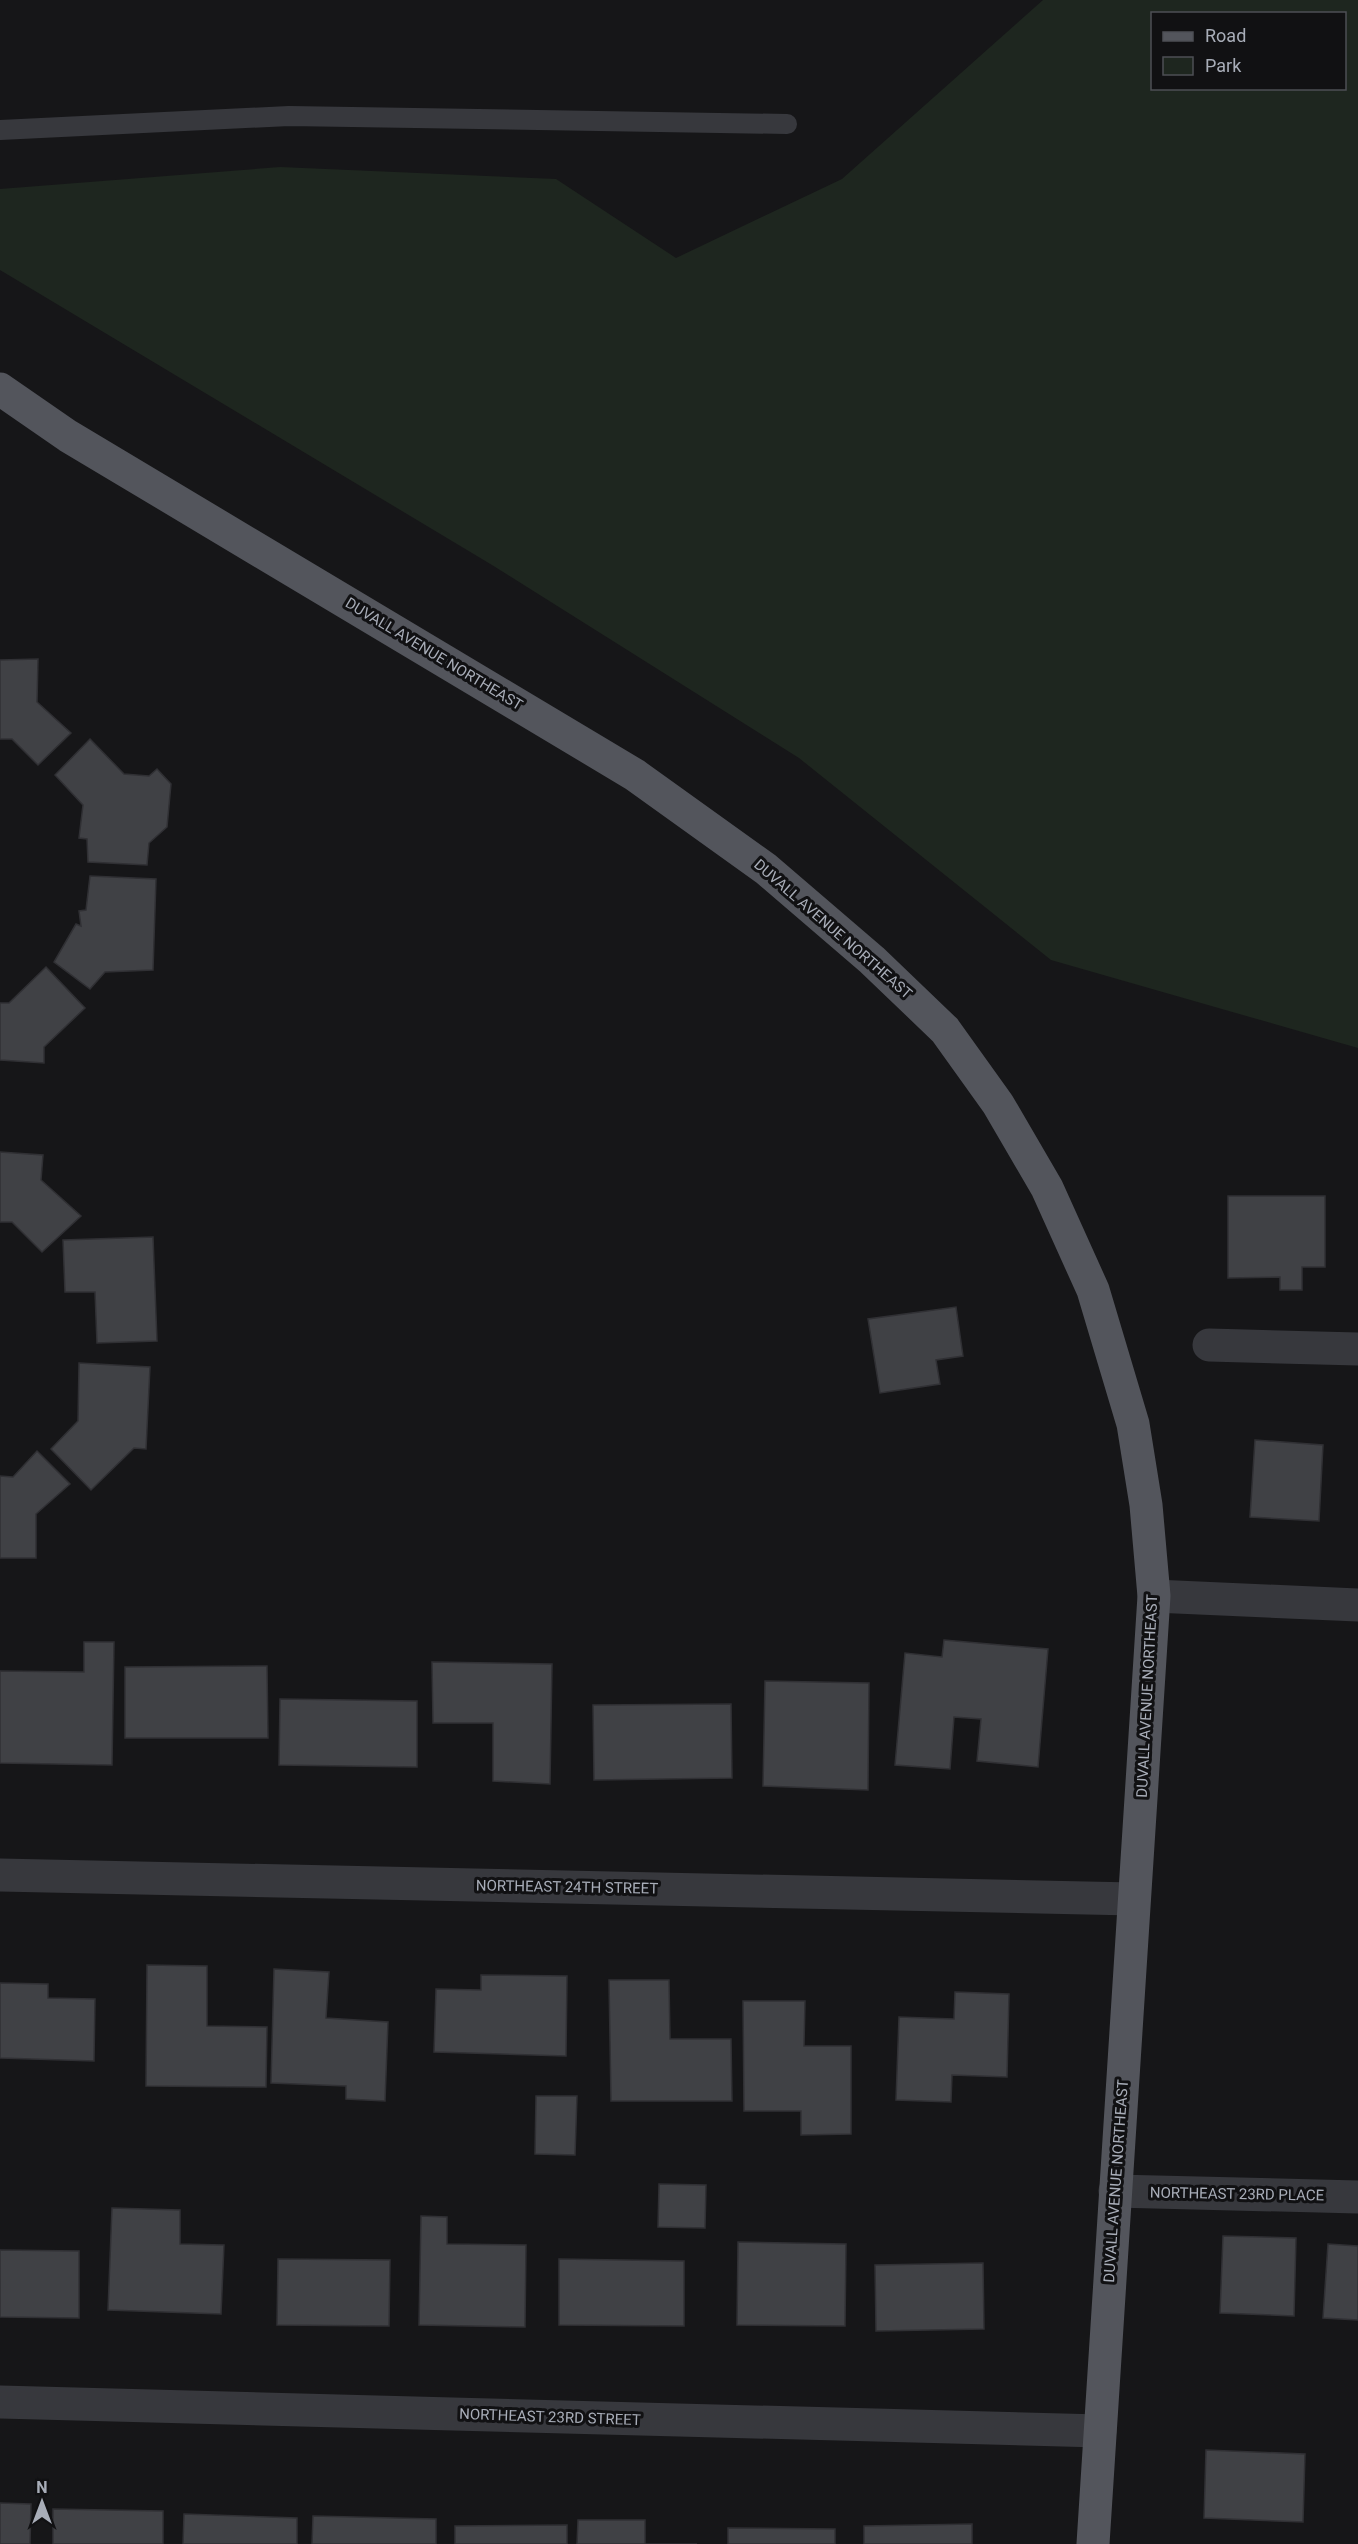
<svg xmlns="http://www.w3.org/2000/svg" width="1358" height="2544" viewBox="0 0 1358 2544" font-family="Roboto,sans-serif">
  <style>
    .green { fill: #1e261f; fill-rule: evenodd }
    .building { fill: #404145; stroke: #303034; stroke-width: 1.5 }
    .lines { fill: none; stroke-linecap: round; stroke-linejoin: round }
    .lane { stroke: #37383d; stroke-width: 20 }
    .street { stroke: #37383d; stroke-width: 33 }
    .primary { stroke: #53555c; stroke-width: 33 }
    .labels { text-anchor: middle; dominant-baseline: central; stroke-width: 6; stroke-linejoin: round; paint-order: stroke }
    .street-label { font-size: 15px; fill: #a8adb8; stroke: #111113 }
  </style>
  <rect width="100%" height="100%" fill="#161618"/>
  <path class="green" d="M1043 0H1358V1048L1051 960 799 758 492 565 0 270V189L280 167 556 179 676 258 842 179ZM1152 14H1344V88H1152Z"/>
  <g class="building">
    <path d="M38 659 37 702 71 733 38 765 12 739H0V660Z"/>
    <path d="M90 739 124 774 149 776 157 769 171 784 167 827 149 843 147 865 88 862 87 839 79 838 83 805 55 775Z"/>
    <path d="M90 876 156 879 153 970 105 972 90 989 54 962 76 924 81 926 79 911 86 910Z"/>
    <path d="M46 967 85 1008 44 1047V1063L0 1060V1003H9Z"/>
    <path d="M0 1152 43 1155 41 1180 81 1216 42 1252 12 1222H0Z"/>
    <path d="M1228 1196H1325V1267H1302V1290H1280V1277L1228 1278Z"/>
    <path d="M153 1237 157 1341 97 1343 95 1292H65L63 1240Z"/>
    <path d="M956 1307 963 1356 936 1360 940 1384 880 1393 868 1319Z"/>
    <path d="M79 1363 150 1367 146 1449 134 1448 91 1490 51 1449 78 1421Z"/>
    <path d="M1255 1440 1323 1445 1319 1521 1250 1517Z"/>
    <path d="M37 1451 70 1484 36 1514V1558H0V1476L13 1477Z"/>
    <path d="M944 1640 1048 1649 1038 1767 977 1761 981 1719 954 1717 950 1769 895 1765 905 1653 942 1657Z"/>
    <path d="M84 1642H114L112 1765 0 1763V1671L84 1672Z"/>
    <path d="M432 1662 552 1664 550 1784 493 1781V1723H433Z"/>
    <path d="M267 1666 268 1738H125V1667Z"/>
    <path d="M765 1681 869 1683 868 1790 763 1786Z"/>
    <path d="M280 1699 417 1701V1767L279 1765Z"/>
    <path d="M731 1704 732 1778 594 1780 593 1705Z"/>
    <path d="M147 1965 207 1966V2026L267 2027 266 2087 146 2086Z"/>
    <path d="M274 1969 329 1972 326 2018 388 2022 385 2101 346 2099V2086L271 2083Z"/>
    <path d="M481 1975 567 1976 566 2056 434 2052 436 1989 481 1990Z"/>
    <path d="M609 1980H669L670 2039H731L732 2101H611Z"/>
    <path d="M0 1983 48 1984V1998L95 1999 94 2061 0 2058Z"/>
    <path d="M955 1992 1009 1994 1007 2077 952 2075 951 2102 896 2100 899 2017 954 2019Z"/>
    <path d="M743 2001H805L804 2046H851V2134L801 2135V2111H744Z"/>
    <path d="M536 2096H577L575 2155 535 2154Z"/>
    <path d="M659 2184 706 2185 705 2228 658 2227Z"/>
    <path d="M112 2208 180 2210V2244L224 2245 221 2314 108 2310Z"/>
    <path d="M421 2216 447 2217V2244L526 2245 525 2327 419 2325Z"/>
    <path d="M1223 2236 1296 2238 1294 2316 1220 2313Z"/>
    <path d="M738 2242 846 2244 845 2326 737 2325Z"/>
    <path d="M1328 2244 1358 2246V2320L1323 2318Z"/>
    <path d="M0 2250 79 2251V2318L0 2317Z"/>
    <path d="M278 2259 390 2260 389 2326 277 2325Z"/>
    <path d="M559 2259 684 2261V2326L559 2325Z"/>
    <path d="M983 2263 984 2329 876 2331 875 2265Z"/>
    <path d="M1206 2450 1305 2454 1303 2522 1204 2518Z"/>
    <path d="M0 2503 31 2504 30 2544H0Z"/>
    <path d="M53 2509 163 2511V2544H53Z"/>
    <path d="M184 2514 297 2518V2544H183Z"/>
    <path d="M313 2516 436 2519V2544H312Z"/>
    <path d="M578 2520H645V2544H697H577Z"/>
    <path d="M972 2524V2544H864V2526Z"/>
    <path d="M567 2525V2544H455V2526Z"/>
    <path d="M728 2528 835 2529V2544H728Z"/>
  </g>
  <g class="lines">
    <path class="lane" d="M0 130 289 116 787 124"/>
    <g class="street">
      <path d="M1209 1345 1358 1349"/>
      <path d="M1154 1596 1358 1605"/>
      <path d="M0 1875 1134 1899"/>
      <path d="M1115 2191 1358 2197"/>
      <path d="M0 2402 1100 2431"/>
    </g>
    <path class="primary" d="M0 389 68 436 635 775 766 869 872 960 945 1030 998 1104 1047 1188 1093 1290 1133 1424 1146 1505 1154 1596 1093 2544"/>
  </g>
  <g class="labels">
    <g class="street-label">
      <text transform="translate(434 654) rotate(31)">DUVALL AVENUE NORTHEAST</text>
      <text transform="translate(833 929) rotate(41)">DUVALL AVENUE NORTHEAST</text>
      <text transform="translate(1147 1696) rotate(-87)">DUVALL AVENUE NORTHEAST</text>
      <text transform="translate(567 1887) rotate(1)">NORTHEAST 24TH STREET</text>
      <text transform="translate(1116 2181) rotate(-86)">DUVALL AVENUE NORTHEAST</text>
      <text transform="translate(1237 2194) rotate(1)">NORTHEAST 23RD PLACE</text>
      <text transform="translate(550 2417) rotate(2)">NORTHEAST 23RD STREET</text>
    </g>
  </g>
  <rect x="1151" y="12" width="195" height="78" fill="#111113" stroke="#4d4f55" stroke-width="1.5"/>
  <rect x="1163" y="32" width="30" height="9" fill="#53555c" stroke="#4d4f55" stroke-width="1.5"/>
  <text x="1205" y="42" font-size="18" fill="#a8adb8">Road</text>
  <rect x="1163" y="57" width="30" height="18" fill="#1e261f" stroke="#4d4f55" stroke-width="1.5"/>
  <text x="1205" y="72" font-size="18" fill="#a8adb8">Park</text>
  <g transform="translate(42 2502)" stroke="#111113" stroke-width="4.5" paint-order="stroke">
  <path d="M0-4.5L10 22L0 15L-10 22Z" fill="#a8adb8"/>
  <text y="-9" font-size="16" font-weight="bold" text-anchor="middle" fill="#a8adb8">N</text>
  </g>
</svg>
